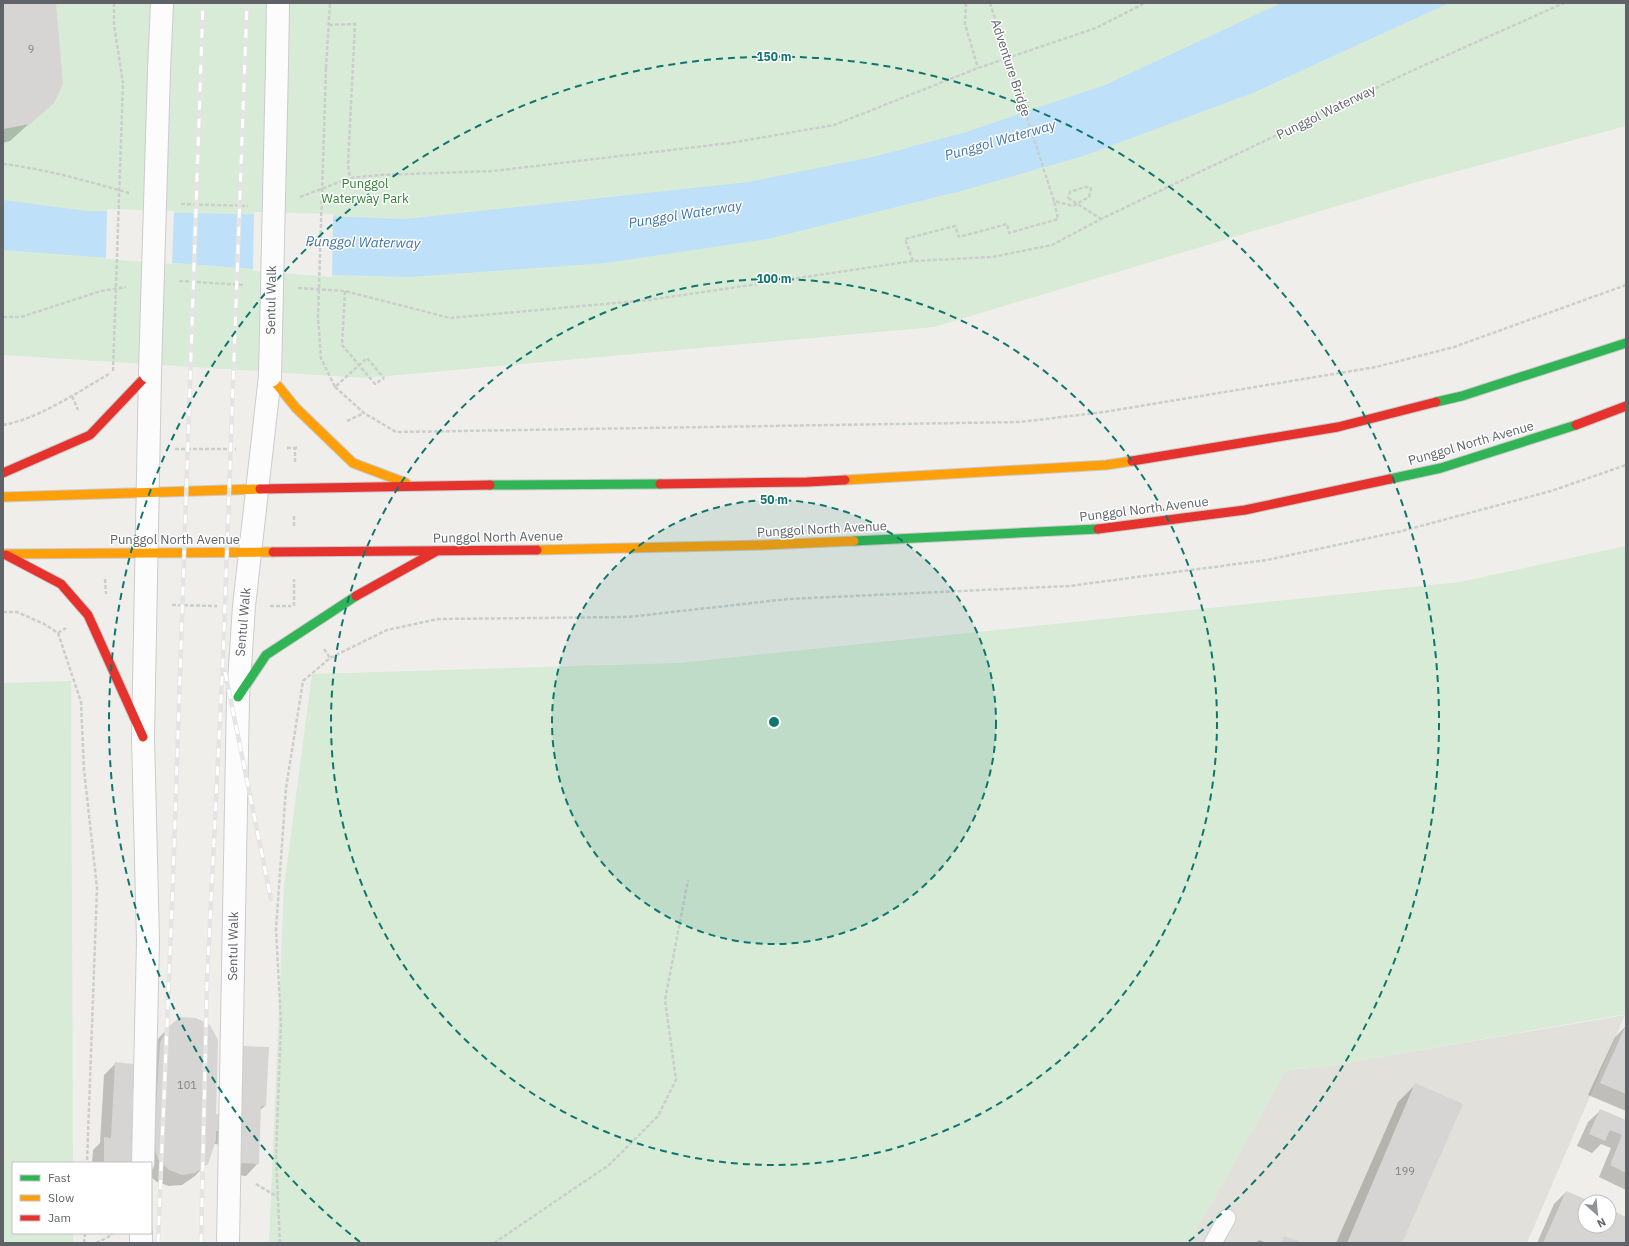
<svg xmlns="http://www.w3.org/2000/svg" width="1629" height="1246" viewBox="0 0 1629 1246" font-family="'IBM Plex Sans',sans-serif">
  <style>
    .education { fill: #e2e0da }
    .green { fill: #d8ebd6 }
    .water { fill: #bfe0f9 }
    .pier { fill: #efeeea }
    .shadow { fill: #0003 }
    .building { fill: #d6d5d3 }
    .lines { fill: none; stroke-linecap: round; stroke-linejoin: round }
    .lane-casing { stroke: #cbcccc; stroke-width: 19 }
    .street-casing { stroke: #cbcccc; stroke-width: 24 }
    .fast-casing { stroke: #cacacb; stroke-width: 11 }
    .slow-casing { stroke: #cacacb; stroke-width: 11 }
    .jam-casing { stroke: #cacacb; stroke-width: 11 }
    .path { stroke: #cacfcc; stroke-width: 2.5; stroke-dasharray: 4 2; stroke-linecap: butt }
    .lane { stroke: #fdfcfc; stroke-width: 17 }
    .street { stroke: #fdfcfc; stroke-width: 22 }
    .fast { stroke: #30b455; stroke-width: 9 }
    .slow { stroke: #ff9f0a; stroke-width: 9 }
    .jam { stroke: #e5322d; stroke-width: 9 }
    .rail-casing { stroke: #e4e4e4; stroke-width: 4.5 }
    .rail { stroke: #fff; stroke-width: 3; stroke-dasharray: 9; stroke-linecap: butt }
    .street-bridge-casing { stroke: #cbcccc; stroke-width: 24; stroke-linecap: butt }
    .path-bridge { stroke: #cacfcc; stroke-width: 2.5; stroke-dasharray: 4 2; stroke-linecap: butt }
    .street-bridge { stroke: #fdfcfc; stroke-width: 22 }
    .ring { fill: none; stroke: #0f766e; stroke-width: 2; stroke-dasharray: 7 5 }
    .labels { text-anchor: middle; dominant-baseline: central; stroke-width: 3; stroke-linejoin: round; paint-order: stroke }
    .number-label { font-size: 11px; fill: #7e8184 }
    .street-label { font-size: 13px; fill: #5f6368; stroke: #fff }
    .park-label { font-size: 13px; fill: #348238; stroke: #fff }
    .water-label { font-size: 14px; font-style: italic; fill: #4174aa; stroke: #fff }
    .centre { fill: #0f766e; stroke: #fff; stroke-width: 2 }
    .ring-label { font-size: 12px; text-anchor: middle; font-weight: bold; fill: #0f766e; stroke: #fff; stroke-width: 3; stroke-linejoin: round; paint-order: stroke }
  </style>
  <rect width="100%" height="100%" fill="#efeeea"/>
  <path class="education" d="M1625 1015 1527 1243H1189L1286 1070 1323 1067Z"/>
  <g class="green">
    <path d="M3 3H1626V126L1417 182 934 327 366 378 3 355Z"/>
    <path d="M1626 546V1014L1323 1067 1286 1070 1189 1243H269L284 887 312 674 678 663 1460 582Z"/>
    <path d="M71 681 73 1163H13V1233H73V1243H3V683Z"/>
  </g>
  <path class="water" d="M1281 3H1449L1255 92 1083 156 961 191 767 239 606 263 410 277 337 275 3 250V200L86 211 322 216 405 219 749 182 877 156 966 132 1105 85Z"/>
  <g class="pier">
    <path d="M107 209 174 211 172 264 106 259Z"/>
    <path d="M254 212 333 214 332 277 253 271Z"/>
  </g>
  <g class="shadow">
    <path d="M3 3H55L53 102 10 141 3 143Z"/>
    <path d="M1626 1026V1111L1588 1095 1615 1037Z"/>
    <path d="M168 1028 215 1115 228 1116 231 1059 243 1047 265 1106 260 1110 258 1163 246 1176 226 1174 228 1145 214 1144 207 1163 195 1176 182 1185 169 1186 157 1182 151 1177V1163L143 1143 131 1142 130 1163H92L93 1150 100 1143 104 1075 116 1063 131 1110 145 1111 156 1041Z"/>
    <path d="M1416 1084 1401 1243H1336L1398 1102Z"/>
    <path d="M1601 1110 1626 1121V1190L1599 1177 1611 1148 1601 1144 1592 1153 1577 1146 1588 1122Z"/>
    <path d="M1566 1192 1590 1202H1585V1226H1609V1210L1626 1218V1243H1537L1554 1204Z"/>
    <path d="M1259 1240 1267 1243H1256Z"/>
  </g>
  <g class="building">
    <path d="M3 3H56L63 84 54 103 30 124 3 129Z"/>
    <path d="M180 1017 196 1018 210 1025 218 1040 216 1114 240 1116 243 1046 269 1047 266 1106H261L259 1164 238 1163 239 1133 216 1131V1140L208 1164 195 1173 182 1175 169 1170 158 1159 154 1147V1131L132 1130 131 1163H104V1137L111 1138 115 1062 134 1064 132 1109 156 1110 160 1043 168 1027Z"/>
    <path d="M1626 1025V1094L1600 1083Z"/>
    <path d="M1415 1083 1463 1104 1402 1243H1347Z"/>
    <path d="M1600 1109 1626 1120V1173L1610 1165 1622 1135 1610 1130 1605 1141 1589 1134Z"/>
    <path d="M1566 1191 1592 1202H1585V1226H1609V1209L1626 1217V1243H1543Z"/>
    <path d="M1284 1236 1299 1241V1243H1281Z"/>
  </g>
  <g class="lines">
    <defs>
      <path id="lane" d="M1213 1243 1227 1218"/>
      <g id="street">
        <path d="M277 65 278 3"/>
        <path d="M159 71 162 3"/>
        <path d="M143 1163 148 941 143 737 150 372"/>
        <path d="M141 1243V1233"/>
        <path d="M228 1243 238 697 244 606 270 376"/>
      </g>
      <g id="fast">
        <path d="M1436 402 1462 396 1626 343"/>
        <path d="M1390 479 1441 468 1576 425"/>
        <path d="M490 485 660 484"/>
        <path d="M854 541 1098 529"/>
        <path d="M238 697 266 655 356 596"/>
      </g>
      <g id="slow">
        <path d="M270 376 296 408 353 463 406 483"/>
        <path d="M845 480 1106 465 1132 461"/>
        <path d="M3 497 260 489"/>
        <path d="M537 550 763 545 854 541"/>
        <path d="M3 554 273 552"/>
      </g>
      <g id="jam">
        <path d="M1576 425 1626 406"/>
        <path d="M1132 461 1338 427 1436 402"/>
        <path d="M3 473 90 435 150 372"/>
        <path d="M660 484 807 482 845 480"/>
        <path d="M260 489 490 485"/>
        <path d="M1098 529 1245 510 1390 479"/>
        <path d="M273 552 537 550"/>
        <path d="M6 555 61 584 88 615 143 737"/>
        <path d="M356 596 435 552"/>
      </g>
    </defs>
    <use href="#lane" class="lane-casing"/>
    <use href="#street" class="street-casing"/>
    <use href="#fast" class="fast-casing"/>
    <use href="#slow" class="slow-casing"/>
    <use href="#jam" class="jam-casing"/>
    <g class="path">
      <path d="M114 3V25L123 83"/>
      <path d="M966 3 965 24 978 68"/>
      <path d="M329 25 355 24 348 165 350 178"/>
      <path d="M326 68 330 3"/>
      <path d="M3 164C46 169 87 181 129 193"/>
      <path d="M300 197 350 178 380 175 493 171 730 143 834 125 978 68 1096 28 1145 3"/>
      <path d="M1068 198 1101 219"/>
      <path d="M181 204 248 206"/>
      <path d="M913 261 905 239 955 226 959 237 1007 224 1009 233 1058 219 1054 201"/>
      <path d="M179 281 245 285"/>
      <path d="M298 288 345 291 450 318 649 300 913 261 992 257 1052 245 1101 219 1407 73 1564 3"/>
      <path d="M345 291 342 345 375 384 384 378"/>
      <path d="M3 317H21L101 291 126 287"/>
      <path d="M335 387 364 413 396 432 1020 422 1104 412 1376 367 1454 347 1626 285"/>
      <path d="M72 396 78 410"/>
      <path d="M347 421 364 413"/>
      <path d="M3 425C38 419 78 392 109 374"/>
      <path d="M287 448H295L298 447"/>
      <path d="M175 449H236"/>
      <path d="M295 462V448"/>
      <path d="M294 526V515"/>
      <path d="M105 579 106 594"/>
      <path d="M172 605 217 606"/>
      <path d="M270 606H291"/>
      <path d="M294 606V579"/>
      <path d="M3 612H17L44 624 58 633 81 702 84 770 97 888 87 1163"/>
      <path d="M58 633 66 628"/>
      <path d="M324 649 330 658"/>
      <path d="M256 1184 278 1197"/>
      <path d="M84 1243 85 1233"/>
      <path d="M96 1243 112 1235V1233"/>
      <path d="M280 1243 276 1157 281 1024 276 929 286 788 303 681 330 658 387 630 438 619 628 617 788 599 1069 586 1267 560 1402 531 1551 491 1626 465"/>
      <path d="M494 1243 609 1165 658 1116 676 1080 665 1000 688 880"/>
    </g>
    <use href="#lane" class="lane"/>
    <use href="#street" class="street"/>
    <use href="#fast" class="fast"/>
    <use href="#slow" class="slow"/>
    <use href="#jam" class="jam"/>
    <defs>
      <g id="rail">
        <path d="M225 672 271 899"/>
        <path d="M158 1243 173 880 203 3"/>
        <path d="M201 1243 207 981 223 658 247 3"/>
      </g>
    </defs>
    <use href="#rail" class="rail-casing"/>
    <use href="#rail" class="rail"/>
    <defs>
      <g id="street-bridge">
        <path d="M150 372 159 71"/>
        <path d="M270 376 277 65"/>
      </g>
    </defs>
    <use href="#street-bridge" class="street-bridge-casing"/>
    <g class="path-bridge">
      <path d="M990 3 1054 201 1073 206 1089 197 1091 188 1085 187 1070 192 1068 198"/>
      <path d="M326 68 318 317 321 358 335 387 367 358 384 378"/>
      <path d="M113 371 123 83"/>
    </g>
    <use href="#street-bridge" class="street-bridge"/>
  </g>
  <circle cx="774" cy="722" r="222" fill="#0f766e" fill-opacity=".12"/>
  <g class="ring">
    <circle cx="774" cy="722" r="222"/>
    <circle cx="774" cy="722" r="443"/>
    <path d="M360 1242A665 665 0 1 1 1188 1242"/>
  </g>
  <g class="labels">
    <g class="number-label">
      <text x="31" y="49">9</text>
      <text x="187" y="1085">101</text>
      <text x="1405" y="1171">199</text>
    </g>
    <g class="street-label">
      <text transform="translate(1011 68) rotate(72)">Adventure Bridge</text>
      <text transform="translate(1326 112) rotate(-26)">Punggol Waterway</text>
      <text transform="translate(271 300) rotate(-89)">Sentul Walk</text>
      <text transform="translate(1471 443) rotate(-16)">Punggol North Avenue</text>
      <text transform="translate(1144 509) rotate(-7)">Punggol North Avenue</text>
      <text transform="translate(822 529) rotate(-3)">Punggol North Avenue</text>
      <text transform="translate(498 537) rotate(-1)">Punggol North Avenue</text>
      <text x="175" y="539">Punggol North Avenue</text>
      <text transform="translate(243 622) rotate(-85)">Sentul Walk</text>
      <text transform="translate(233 946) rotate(-89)">Sentul Walk</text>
    </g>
    <g class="park-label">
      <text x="365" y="183">Punggol<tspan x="365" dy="15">Waterway Park</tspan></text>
    </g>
    <g class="water-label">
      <text transform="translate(1000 140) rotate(-16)">Punggol Waterway</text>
      <text transform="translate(685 214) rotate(-9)">Punggol Waterway</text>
      <text transform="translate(363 242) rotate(1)">Punggol Waterway</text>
    </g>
  </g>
  <circle cx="774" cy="722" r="6" class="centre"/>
  <g class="ring-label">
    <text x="774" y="61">150 m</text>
    <text x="774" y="283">100 m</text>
    <text x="774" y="504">50 m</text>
  </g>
  <rect width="1629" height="1246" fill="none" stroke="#5f6368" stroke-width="8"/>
  <rect x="12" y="1162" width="140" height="72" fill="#ffffff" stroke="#bfc1c3"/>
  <rect x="20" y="1175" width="20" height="6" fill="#30b455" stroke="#bfc1c3"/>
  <text x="48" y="1182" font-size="12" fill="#5f6368">Fast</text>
  <rect x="20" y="1195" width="20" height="6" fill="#ff9f0a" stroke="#bfc1c3"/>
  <text x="48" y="1202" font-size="12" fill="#5f6368">Slow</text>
  <rect x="20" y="1215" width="20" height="6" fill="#e5322d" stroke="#bfc1c3"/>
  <text x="48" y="1222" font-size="12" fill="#5f6368">Jam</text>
  <g transform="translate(1597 1214) rotate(153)"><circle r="19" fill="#ffffff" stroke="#bfc1c3"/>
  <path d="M0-3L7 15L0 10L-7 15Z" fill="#919496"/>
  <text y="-6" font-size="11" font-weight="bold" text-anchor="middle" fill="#5f6368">N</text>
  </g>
</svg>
